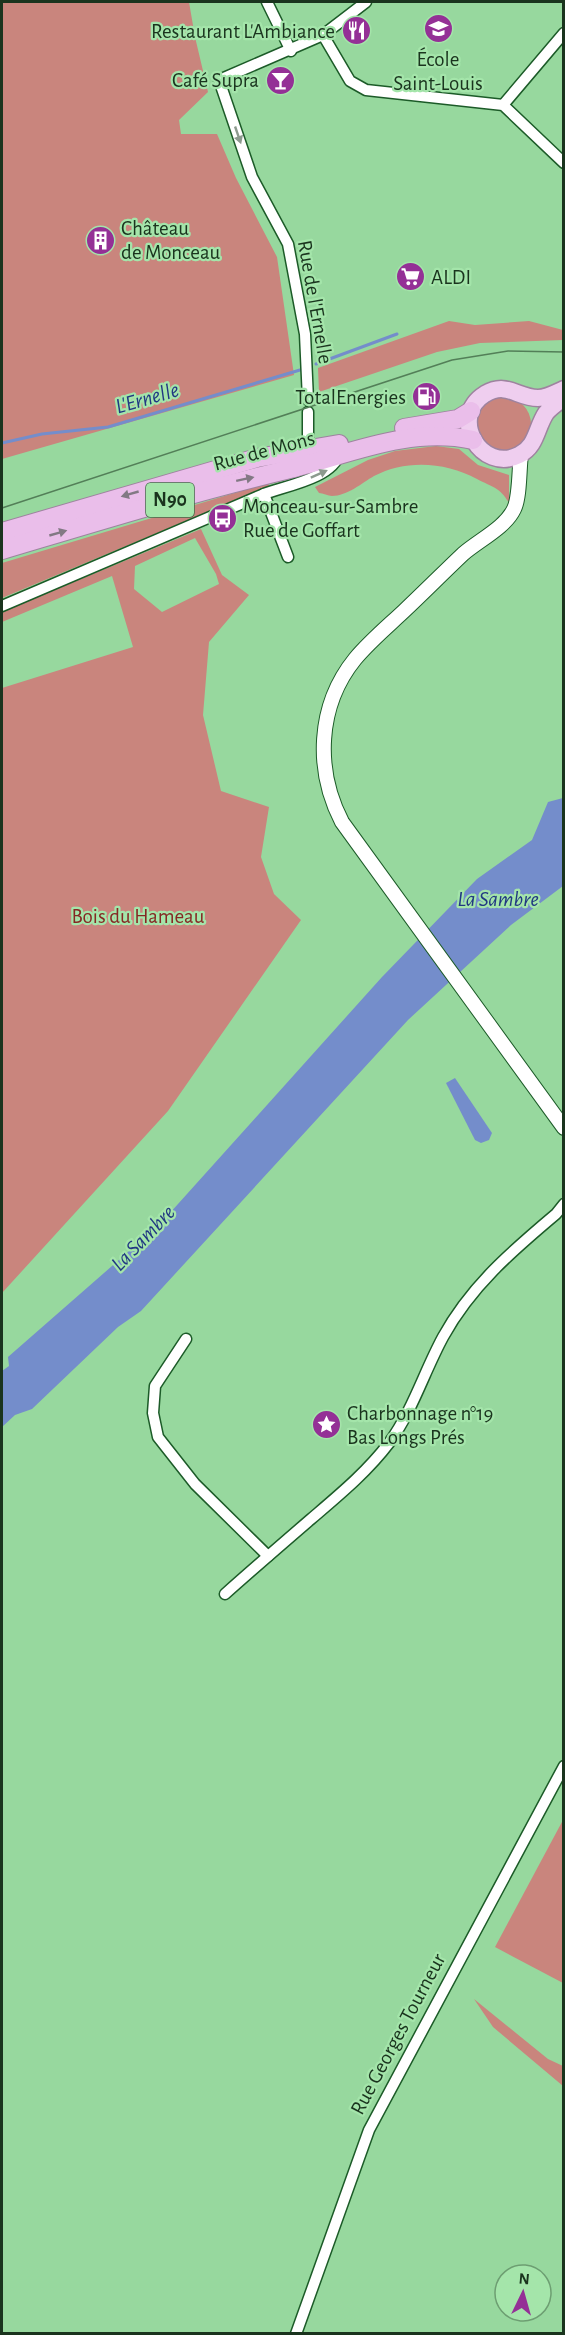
<svg xmlns="http://www.w3.org/2000/svg" width="565" height="2335" viewBox="0 0 565 2335" font-family="'Alegreya Sans',sans-serif">
  <style>
    .green { fill: #c9857d; fill-rule: evenodd }
    .water { fill: #748dcb }
    .lines { fill: none; stroke-linecap: round; stroke-linejoin: round }
    .stream { stroke: #748dcb; stroke-width: 3 }
    .minor-casing { stroke: #1c5b28; stroke-width: 13 }
    .tertiary-casing { stroke: #1c5b28; stroke-width: 16 }
    .primary-casing { stroke: #9e839f; stroke-width: 19 }
    .trunk-casing { stroke: #9e839f; stroke-width: 20 }
    .minor { stroke: #fff; stroke-width: 10 }
    .tertiary { stroke: #fff; stroke-width: 14 }
    .primary { stroke: #efceef; stroke-width: 16 }
    .trunk { stroke: #eabeea; stroke-width: 18 }
    .tram { stroke: #537f58; stroke-width: 1.5 }
    .oneway { fill: #8c9a8e }
    .oneway2 { fill: #827984 }
    .labels { text-anchor: middle; dominant-baseline: central; stroke-width: 4.5; stroke-linejoin: round; paint-order: stroke }
    .shield { fill: #a4e5aa; stroke: #436948; stroke-width: 1.5 }
    .shield-label { font-size: 20px; font-weight: bold; fill: #1a341e }
    .poi-label { font-size: 21px; fill: #1a341e; stroke: #a4e5aa; text-anchor: start }
    .street-label { font-size: 21px; fill: #1a341e; stroke: #a4e5aa }
    .park-label { font-size: 21px; fill: #852824; stroke: #a4e5aa }
    .water-label { font-size: 22px; font-style: italic; fill: #213882; stroke: #a4e5aa }
  </style>
  <rect width="100%" height="100%" fill="#97d89e"/>
  <g class="green">
    <path d="M2 2H189L195 37 208 92 179 120 181 134H217L236 178 277 257 294 375 2 459Z"/>
    <path d="M449 321 475 325 529 321 563 330V340L480 343 437 352 319 392 318 368Z"/>
    <circle cx="504" cy="424" r="27"/>
    <path d="M436 446 459 449 478 465 509 475V503C500 487 492 487 477 479 446 462 406 459 374 476 362 483 347 496 332 496 328 496 323 493 319 493L315 487 368 460 395 451Z"/>
    <path d="M268 483 269 486 2 598V563Z"/>
    <path d="M201 529 222 575 249 595 209 642 203 715 221 791 269 807 261 857 274 894 301 920 168 1111 2 1293V688L133 647 112 576 2 622V612ZM195 538 216 574 219 584 162 612 134 589 135 566Z"/>
    <path d="M563 1820V1983L495 1947Z"/>
    <path d="M474 1999 548 2059 563 2066V2086L493 2027Z"/>
  </g>
  <g class="water">
    <path d="M563 798V886L511 925 408 1020 141 1311 118 1327 32 1409 15 1415 2 1427V1371L9 1366 8 1357 160 1224 382 977 477 879 532 840 548 802Z"/>
    <path d="M455 1078 492 1133 489 1140 481 1143 475 1140 446 1083Z"/>
  </g>
  <g class="lines">
    <g class="stream">
      <path d="M316 364 397 334"/>
      <path d="M2 443 42 434 108 427 300 370"/>
    </g>
    <defs>
      <g id="minor">
        <path d="M267 2 291 51"/>
        <path d="M323 35 350 81 366 90 503 105 564 163"/>
        <path d="M503 105 564 33"/>
        <path d="M308 400 305 334 288 244 252 177 219 80 323 35 366 2"/>
        <path d="M308 452V412"/>
        <path d="M264 494 288 557"/>
        <path d="M2 606 264 494C285 486 333 478 339 454"/>
        <path d="M186 1339 155 1386 153 1413 158 1437 195 1484 268 1556"/>
        <path d="M225 1594C253 1569 282 1544 311 1519 339 1495 367 1472 389 1443 413 1410 424 1372 443 1337 471 1286 512 1251 556 1214L564 1204"/>
        <path d="M296 2334 369 2130 564 1766"/>
      </g>
      <path id="tertiary" d="M521 454C519 469 520 497 514 509 505 528 479 540 463 554 443 573 424 592 404 611 387 627 369 642 355 659 317 706 315 770 342 822L564 1128"/>
      <path id="primary" d="M564 389C555 393 547 398 538 398 517 398 507 381 485 394 448 417 481 474 519 455 537 446 536 428 546 413 551 407 557 403 564 398"/>
      <g id="trunk">
        <path d="M404 428 458 419 471 411"/>
        <path d="M2 532 257 458 339 444"/>
        <path d="M2 550C96 522 190 493 286 470 347 455 408 426 473 440"/>
      </g>
    </defs>
    <use href="#minor" class="minor-casing"/>
    <use href="#tertiary" class="tertiary-casing"/>
    <use href="#primary" class="primary-casing"/>
    <use href="#trunk" class="trunk-casing"/>
    <use href="#minor" class="minor"/>
    <use href="#tertiary" class="tertiary"/>
    <use href="#primary" class="primary"/>
    <use href="#trunk" class="trunk"/>
    <path class="tram" d="M2 508 452 360 508 351 564 352"/>
  </g>
  <defs><path id="oneway-solid" d="M-6-.8H1V-3.2L6.5 0L1 3.2V.8H-6Z" transform="scale(1.5)"/></defs>
  <g class="oneway">
    <use href="#oneway-solid" transform="translate(238 135) rotate(71)"/>
    <use href="#oneway-solid" transform="translate(319 474) rotate(-24)"/>
  </g>
  <g class="oneway2">
    <use href="#oneway-solid" transform="translate(245 479) rotate(-12)"/>
    <use href="#oneway-solid" transform="translate(130 494) rotate(164)"/>
    <use href="#oneway-solid" transform="translate(58 533) rotate(-16)"/>
  </g>
  <defs>
    <symbol id="school-disc" viewBox="-11 -11 22 22"><circle r="9.5" fill="#943096" stroke="#a4e5aa"/><path d="M0-5L7-2L0 1L-7-2ZM-4 1L0 2.5L4 1V4Q0 6-4 4Z" fill="#fff"/></symbol>
    <symbol id="restaurant-disc" viewBox="-11 -11 22 22"><circle r="9.5" fill="#943096" stroke="#a4e5aa"/><path d="M-5-6h1v4h1v-4h1v4h1v-4h1v5L-1.5 .5V6h-2V.5L-5-1ZM5-6V6H3V1.5H1.5Q1.5-4 5-6Z" fill="#fff"/></symbol>
    <symbol id="bar-disc" viewBox="-11 -11 22 22"><circle r="9.5" fill="#943096" stroke="#a4e5aa"/><path d="M-6-5H6L.8 .8V4.5H3.5V6h-7V4.5H-.8V.8Z" fill="#fff"/></symbol>
    <symbol id="building-disc" viewBox="-11 -11 22 22"><circle r="9.5" fill="#943096" stroke="#a4e5aa"/><path d="M-4-6H4V6H1V3H-1V6H-4ZM-2.5-4.3h1.7v1.8h-1.7ZM.8-4.3h1.7v1.8H.8ZM-2.5-1h1.7V.8h-1.7ZM.8-1h1.7V.8H.8Z" fill="#fff"/></symbol>
    <symbol id="supermarket-disc" viewBox="-11 -11 22 22"><circle r="9.5" fill="#943096" stroke="#a4e5aa"/><path d="M-6-5.5h2.5l.6 2H6L4.5 2H-2.5L-4.4-4H-6ZM-1.5 3.2a1.3 1.3 0 1 0 .1 0ZM3 3.2a1.3 1.3 0 1 0 .1 0Z" fill="#fff"/></symbol>
    <symbol id="fuel-disc" viewBox="-11 -11 22 22"><circle r="9.5" fill="#943096" stroke="#a4e5aa"/><path d="M-5.5-6h7V0h2V4h1.3V-2.5L3-4.5l.8-.8L6-3V5H2.5V1h-1V6h-7ZM-4.2-4.7v3.2H.2V-4.7Z" fill="#fff"/></symbol>
    <symbol id="bus-disc" viewBox="-11 -11 22 22"><circle r="9.5" fill="#943096" stroke="#a4e5aa"/><path d="M-5-6H5V4H4V6H2V4H-2V6H-4V4H-5ZM-3.5-4V0h7V-4ZM-3.5 1.2v1.5H-2V1.2ZM2 1.2v1.5H3.5V1.2Z" fill="#fff"/></symbol>
    <symbol id="sight-disc" viewBox="-11 -11 22 22"><circle r="9.5" fill="#943096" stroke="#a4e5aa"/><path d="M0-6L1.8-2.2L6-1.7L2.9 1.2L3.7 5.4L0 3.3L-3.7 5.4L-2.9 1.2L-6-1.7L-1.8-2.2Z" fill="#fff"/></symbol>
  </defs>
  <g fill-rule="evenodd">
    <use href="#school-disc" x="422" y="12" width="33" height="33"/>
    <use href="#restaurant-disc" x="340" y="14" width="33" height="33"/>
    <use href="#bar-disc" x="264" y="64" width="33" height="33"/>
    <use href="#building-disc" x="84" y="224" width="33" height="33"/>
    <use href="#supermarket-disc" x="394" y="260" width="33" height="33"/>
    <use href="#fuel-disc" x="410" y="380" width="33" height="33"/>
    <use href="#bus-disc" x="206" y="502" width="33" height="33"/>
    <use href="#sight-disc" x="310" y="1408" width="33" height="33"/>
  </g>
  <g class="labels">
    <rect class="shield" x="146" y="483" width="48" height="34" rx="4.5"/>
    <g class="shield-label">
      <text x="170" y="500">N90</text>
    </g>
    <g class="poi-label">
      <text x="335" y="31" text-anchor="end">Restaurant L'Ambiance</text>
      <text x="438" y="59" text-anchor="middle">École<tspan x="438" dy="24">Saint-Louis</tspan></text>
      <text x="259" y="80" text-anchor="end">Café Supra</text>
      <text x="121" y="228">Château<tspan x="121" dy="24">de Monceau</tspan></text>
      <text x="431" y="277">ALDI</text>
      <text x="406" y="397" text-anchor="end">TotalEnergies</text>
      <text x="243" y="506">Monceau-sur-Sambre<tspan x="243" dy="24">Rue de Goffart</tspan></text>
      <text x="347" y="1413">Charbonnage n°19<tspan x="347" dy="24">Bas Longs Prés</tspan></text>
    </g>
    <g class="street-label">
      <text transform="translate(315 302) rotate(80)">Rue de l'Ernelle</text>
      <text transform="translate(264 451) rotate(-15)">Rue de Mons</text>
      <text transform="translate(398 2034) rotate(-62)">Rue Georges Tourneur</text>
    </g>
    <g class="park-label">
      <text x="138" y="916">Bois du Hameau</text>
    </g>
    <g class="water-label">
      <text transform="translate(147 398) rotate(-16)">L'Ernelle</text>
      <text x="498" y="899">La Sambre</text>
      <text transform="translate(143 1238) rotate(-46)">La Sambre</text>
    </g>
  </g>
  <rect width="565" height="2335" fill="none" stroke="#1a341e" stroke-width="6"/>
  <g transform="translate(523 2293) rotate(5)"><circle r="28" fill="#a4e5aa" stroke="#6d9e72" stroke-width="1.5"/>
  <path d="M0-4.5L10 22L0 15L-10 22Z" fill="#943096"/>
  <text y="-9" font-size="16" font-weight="bold" text-anchor="middle" fill="#1a341e">N</text>
  </g>
</svg>
